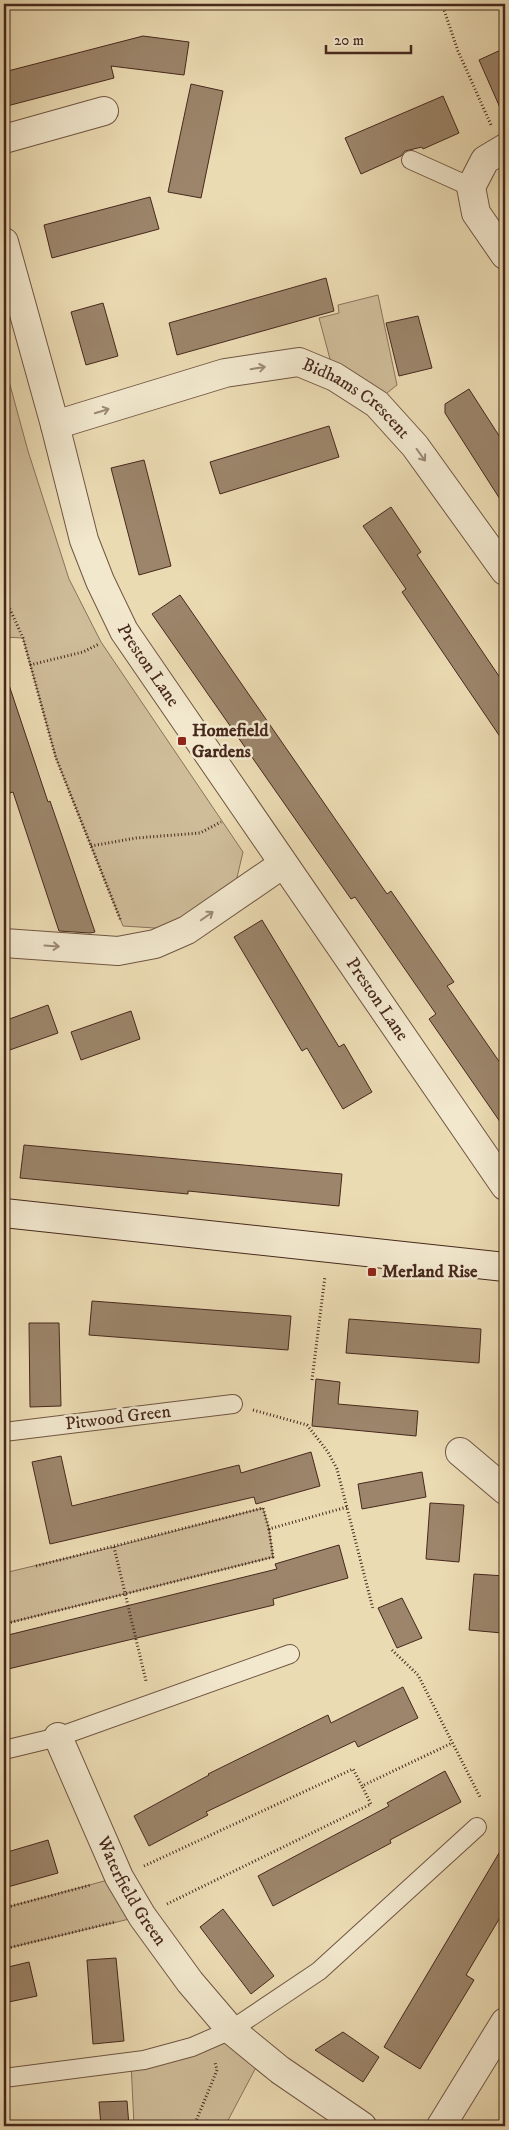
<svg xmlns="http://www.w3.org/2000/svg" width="509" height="2130" viewBox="0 0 509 2130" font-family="'IM FELL DW Pica',serif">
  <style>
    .green { fill: #cfbd9a; stroke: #8b725c }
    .building { fill: #9c856b; stroke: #47281d }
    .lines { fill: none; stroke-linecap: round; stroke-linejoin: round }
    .lane-casing { stroke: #705542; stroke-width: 20 }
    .street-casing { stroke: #705542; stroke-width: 30 }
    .secondary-casing { stroke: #47281d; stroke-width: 30 }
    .path { stroke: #47281d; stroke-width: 3; stroke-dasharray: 1 2.5; stroke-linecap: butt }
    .lane { stroke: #f2e8ce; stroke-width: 18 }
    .street { stroke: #f2e8ce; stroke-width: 28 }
    .secondary { stroke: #f2e8ce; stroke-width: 28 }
    .oneway { stroke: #9c8876 }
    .poi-dot { fill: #8f2418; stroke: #f2e8ce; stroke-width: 2 }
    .labels { text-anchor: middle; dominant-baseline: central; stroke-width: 5; stroke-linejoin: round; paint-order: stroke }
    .street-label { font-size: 18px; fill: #47281d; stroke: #f2e8ce }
    .poi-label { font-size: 18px; font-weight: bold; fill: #47281d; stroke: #f2e8ce; text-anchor: start }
  </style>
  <rect width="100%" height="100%" fill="#ebdbb3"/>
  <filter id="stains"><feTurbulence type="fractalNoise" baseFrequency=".004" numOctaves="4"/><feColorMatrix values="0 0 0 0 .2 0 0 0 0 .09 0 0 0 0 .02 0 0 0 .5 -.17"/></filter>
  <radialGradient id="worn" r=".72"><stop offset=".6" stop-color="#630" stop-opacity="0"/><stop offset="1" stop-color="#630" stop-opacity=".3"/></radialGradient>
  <g class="green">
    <path d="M378 295 397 385 382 397 334 374 319 318 339 313 338 305Z"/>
    <path d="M4 363 28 451 69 579 101 642 243 852 232 899 187 930 123 926 56 758 23 638 4 637Z"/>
    <path d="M263 1508 269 1529 273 1557 4 1624V1573L114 1547Z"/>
    <path d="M119 1877 142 1916 4 1949V1908Z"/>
    <path d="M231 2030 262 2056 225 2126H134L131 2062Z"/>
  </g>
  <g class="building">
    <path d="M143 36 189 42 184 75 111 66 114 78 7 106 4 92V72Z"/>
    <path d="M505 48V119L479 60Z"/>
    <path d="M191 84 223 91 201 198 168 192Z"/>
    <path d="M443 96 459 133 423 149 422 147 405 151 401 156 361 174 345 138Z"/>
    <path d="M150 197 159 229 52 258 44 225Z"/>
    <path d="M326 278 334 311 177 355 169 323Z"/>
    <path d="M103 303 118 356 86 365 71 312Z"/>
    <path d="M418 316 432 368 399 376 386 323Z"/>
    <path d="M469 389 505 445V507L445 413V404Z"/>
    <path d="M329 426 339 457 220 494 210 462Z"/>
    <path d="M144 460 171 566 139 575 111 468Z"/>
    <path d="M391 507 421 552 417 555 505 685V744L402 592 406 589 363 526Z"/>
    <path d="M180 595 387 894 391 891 454 982 447 986 505 1070V1129L429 1019 436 1014 355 897 351 899 152 614Z"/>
    <path d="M8 682 48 802 50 801 95 932 90 933 59 931 13 792 10 793 4 775V683Z"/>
    <path d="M262 920 339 1047 344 1044 372 1092 343 1109 307 1048 302 1051 234 937Z"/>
    <path d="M48 1005 58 1033 4 1052V1021Z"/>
    <path d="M131 1011 140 1039 81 1060 71 1032Z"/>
    <path d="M24 1145 342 1174 339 1206 188 1191V1194L20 1178Z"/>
    <path d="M92 1301 291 1316 288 1350 89 1335Z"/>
    <path d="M349 1319 481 1329 479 1363 346 1353Z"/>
    <path d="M29 1323H59L61 1406 30 1407Z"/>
    <path d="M316 1379 340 1382 338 1404 418 1411 416 1436 312 1426Z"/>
    <path d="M311 1452 320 1486 256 1504 254 1497 50 1544 32 1462 61 1456 72 1506 239 1465 241 1473Z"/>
    <path d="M422 1472 426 1497 362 1509 358 1484Z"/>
    <path d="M430 1503 464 1505 459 1562 426 1559Z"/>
    <path d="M339 1545 348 1578 273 1599 274 1605 4 1670V1636L277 1569 275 1564Z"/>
    <path d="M474 1574 505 1576 502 1633 469 1630Z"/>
    <path d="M402 1598 422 1638 397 1648 378 1608Z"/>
    <path d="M403 1687 418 1718 358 1747 355 1741 313 1761 206 1812 208 1815 149 1846 134 1816 209 1775 208 1774 328 1715 331 1723Z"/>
    <path d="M445 1771 461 1802 390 1840 391 1843 273 1906 258 1876 389 1806 387 1803Z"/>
    <path d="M48 1840 58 1873 4 1888V1853Z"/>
    <path d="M505 1843V1909L466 1975 474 1980 420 2069 384 2047Z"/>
    <path d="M223 1909 274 1976 251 1994 200 1927Z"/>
    <path d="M116 1958 124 2041 93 2044 87 1960Z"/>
    <path d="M29 1962 37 1996 4 2003V1968Z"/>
    <path d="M343 2032 379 2057 363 2082 315 2050Z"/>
    <path d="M127 2101 129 2126H101L99 2102Z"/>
  </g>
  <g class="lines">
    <defs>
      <g id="lane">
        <path d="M411 160 471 187"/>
        <path d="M4 1432 233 1404"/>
        <path d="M4 1750 58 1737 290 1654"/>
        <path d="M4 2078 144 2060 192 2047 231 2030 319 1971 477 1827"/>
      </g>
      <g id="street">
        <path d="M4 139 104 111"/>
        <path d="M505 148 485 160 471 187 476 213 505 255"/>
        <path id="s1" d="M4 242 55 425 84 540 100 581 124 631 505 1186"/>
        <path id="s2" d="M55 425 225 373 299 362 335 377 377 404 415 446 505 571"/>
        <path d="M4 943 118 951 155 944 187 930 283 864"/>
        <path d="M460 1452 505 1490"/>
        <path id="s3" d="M58 1737 119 1877 142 1916 190 1982 231 2030 280 2070 362 2126"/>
        <path d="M441 2126 505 2022"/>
      </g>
      <path id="secondary" d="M4 1213 505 1267"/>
    </defs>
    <use href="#lane" class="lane-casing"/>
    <use href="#street" class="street-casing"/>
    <use href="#secondary" class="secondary-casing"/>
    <g class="path">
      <path d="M442 4 458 51 491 125"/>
      <path d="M4 596 23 638 56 758 121 921"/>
      <path d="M30 665 83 652 99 644"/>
      <path d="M91 846 136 838 200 833 221 822"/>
      <path d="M312 1380 325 1276"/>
      <path d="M253 1410 307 1425 328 1452 337 1469 373 1609"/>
      <path d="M114 1547 146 1681"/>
      <path d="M36 1566 263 1508 269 1529 347 1507"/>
      <path d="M4 1624 273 1557 269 1529"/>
      <path d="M392 1650 418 1675 480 1797"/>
      <path d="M144 1866 353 1769 362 1786 452 1743"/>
      <path d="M167 1904 371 1804 362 1786"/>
      <path d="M4 1908 91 1885"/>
      <path d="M4 1949 115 1922"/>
      <path d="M194 2126 217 2070 215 2062"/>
    </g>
    <use href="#lane" class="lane"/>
    <use href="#street" class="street"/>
    <use href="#secondary" class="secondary"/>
  </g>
  <defs><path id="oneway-shaft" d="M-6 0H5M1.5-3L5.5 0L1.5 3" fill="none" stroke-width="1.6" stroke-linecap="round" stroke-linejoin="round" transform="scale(1.25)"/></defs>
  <g class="oneway">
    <use href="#oneway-shaft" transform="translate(258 368) rotate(-9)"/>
    <use href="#oneway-shaft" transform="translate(102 411) rotate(-17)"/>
    <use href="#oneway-shaft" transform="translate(421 455) rotate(54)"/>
    <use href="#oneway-shaft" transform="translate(207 916) rotate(-35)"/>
    <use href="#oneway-shaft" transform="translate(52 946) rotate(4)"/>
  </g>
  <g class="poi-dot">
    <rect x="177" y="736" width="10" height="10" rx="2.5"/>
    <rect x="367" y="1267" width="10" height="10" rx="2.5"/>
  </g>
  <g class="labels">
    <g class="street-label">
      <text stroke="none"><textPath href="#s2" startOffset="321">Bidhams Crescent</textPath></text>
      <text stroke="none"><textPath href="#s1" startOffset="450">Preston Lane</textPath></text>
      <text stroke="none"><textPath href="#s1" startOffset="855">Preston Lane</textPath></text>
      <text transform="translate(118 1418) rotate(-7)">Pitwood Green</text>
      <text stroke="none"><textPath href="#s3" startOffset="171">Waterfield Green</textPath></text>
    </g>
    <g class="poi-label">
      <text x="192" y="731">Homefield<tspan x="192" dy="21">Gardens</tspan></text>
      <text x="382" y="1272">Merland Rise</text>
    </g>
  </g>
  <rect width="509" height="2130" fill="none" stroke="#ebdbb3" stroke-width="20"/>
  <rect x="5" y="5" width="499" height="2120" fill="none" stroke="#47281d" stroke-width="2.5"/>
  <rect x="10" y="10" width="489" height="2110" fill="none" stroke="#47281d"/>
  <path d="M326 45v8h85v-8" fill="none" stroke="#47281d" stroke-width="2.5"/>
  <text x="334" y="45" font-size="15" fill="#47281d" stroke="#f2e8ce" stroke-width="4" paint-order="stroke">20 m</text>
  <rect width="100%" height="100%" filter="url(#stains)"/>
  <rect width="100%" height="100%" fill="url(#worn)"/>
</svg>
